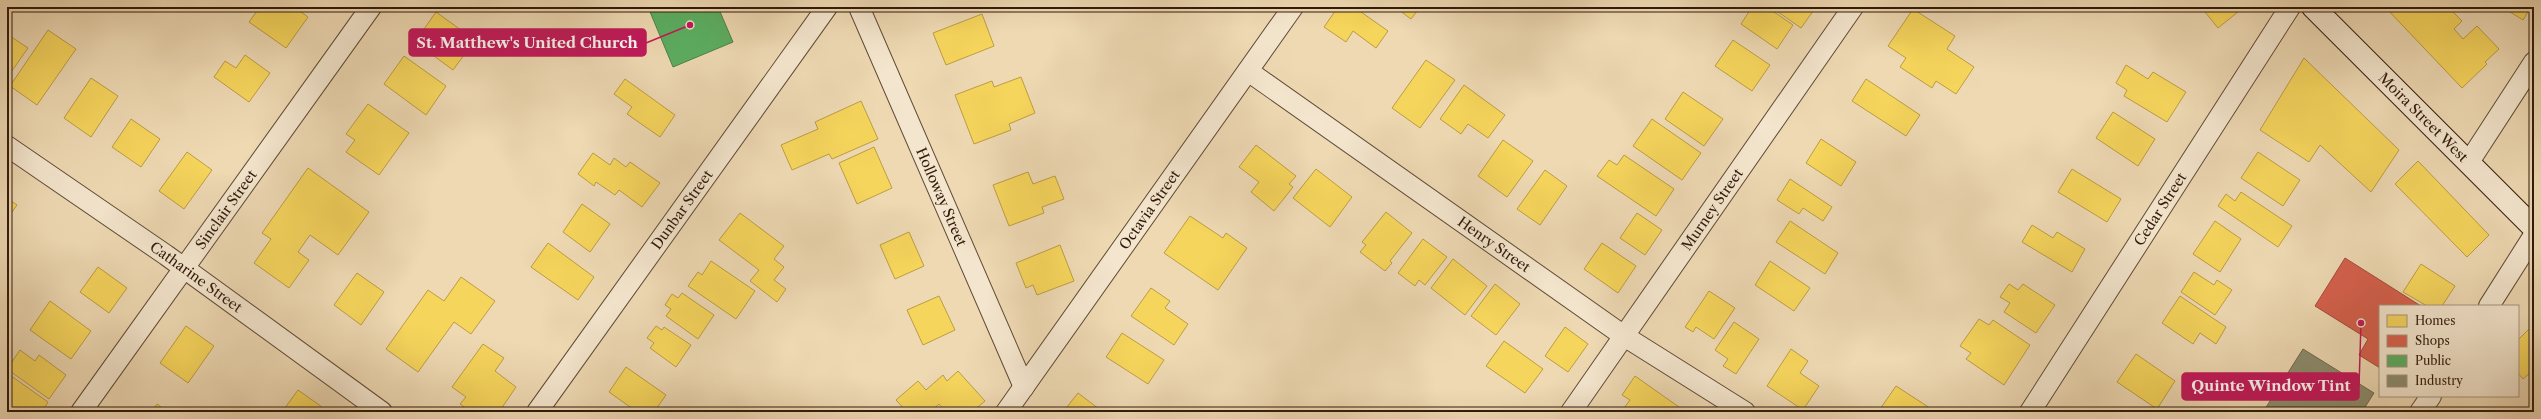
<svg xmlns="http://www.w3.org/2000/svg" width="2541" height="419" viewBox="0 0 2541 419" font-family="'Libre Caslon Text',serif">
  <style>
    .homes { fill: #f6d55c; stroke: #bb9d44 }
    .shops { fill: #d6604d; stroke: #a44b39 }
    .public { fill: #5aae61; stroke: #4d8247 }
    .industry { fill: #8c8c6e; stroke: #706a50 }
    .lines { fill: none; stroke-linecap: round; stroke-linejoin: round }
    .street-casing { stroke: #604a35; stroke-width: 22 }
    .secondary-casing { stroke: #301a0b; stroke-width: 24 }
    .street { stroke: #f4e6ce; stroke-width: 20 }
    .secondary { stroke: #f4e6ce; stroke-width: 22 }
    .labels { text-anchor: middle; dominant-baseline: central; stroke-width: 4; stroke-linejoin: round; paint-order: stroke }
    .street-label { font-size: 14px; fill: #301a0b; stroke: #f4e6ce }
    .leader { fill: none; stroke: #c2185b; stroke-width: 1.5 }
    .callout-dot { fill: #c2185b; stroke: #f4e6ce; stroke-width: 1.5 }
    .callout { fill: #c2185b; stroke: #c2185b; stroke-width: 1.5 }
    .callout-label { font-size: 15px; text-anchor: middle; font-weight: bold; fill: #fff }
  </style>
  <rect width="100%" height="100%" fill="#eed9b3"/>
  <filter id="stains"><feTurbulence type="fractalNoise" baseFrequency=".005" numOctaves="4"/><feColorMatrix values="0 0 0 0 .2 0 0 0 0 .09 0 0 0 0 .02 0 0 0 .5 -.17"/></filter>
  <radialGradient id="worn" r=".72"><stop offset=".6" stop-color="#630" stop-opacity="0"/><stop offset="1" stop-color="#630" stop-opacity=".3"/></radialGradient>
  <g class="homes">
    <path d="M260 7H294L308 17 286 48 249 22Z"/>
    <path d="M1170 7H1179L1175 11Z"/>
    <path d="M1338 7H1354L1388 31 1376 48 1353 31 1346 42 1324 27Z"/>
    <path d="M1395 7H1420L1411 19Z"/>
    <path d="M1752 7H1767L1793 25 1777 49 1741 24Z"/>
    <path d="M1771 7H1816L1801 28Z"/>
    <path d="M2201 7H2244L2218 28Z"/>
    <path d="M2385 7H2433L2435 9 2448 7 2462 21 2454 29 2463 39 2477 26 2499 49 2485 62 2487 64 2462 88Z"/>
    <path d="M2502 7H2531L2523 20Z"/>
    <path d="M1913 9 1955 36 1947 49 1974 67 1956 94 1936 81 1932 88 1900 67 1906 58 1888 46Z"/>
    <path d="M436 12 475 40 453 70 415 42Z"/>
    <path d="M982 14 994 46 946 65 933 33Z"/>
    <path d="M48 30 76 49 37 105 10 86Z"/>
    <path d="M7 34 28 48 9 75 7 74Z"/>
    <path d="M1733 40 1770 65 1752 91 1715 66Z"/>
    <path d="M245 55 270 73 249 102 214 77 225 61 236 68Z"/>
    <path d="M404 56 446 86 426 115 384 84Z"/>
    <path d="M2304 58 2399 150 2371 192 2320 145 2309 162 2260 130Z"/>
    <path d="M1426 60 1455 80 1420 128 1392 108Z"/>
    <path d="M2126 65 2148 79 2153 72 2186 92 2167 122 2124 96 2127 90 2116 83Z"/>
    <path d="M1021 77 1035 113 1009 124 1011 130 974 144 955 95 992 81 994 87Z"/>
    <path d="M91 78 118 96 91 137 64 118Z"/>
    <path d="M625 79 675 115 660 137 627 114 632 107 614 94Z"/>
    <path d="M1866 79 1920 115 1906 136 1852 101Z"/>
    <path d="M1464 85 1505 115 1488 138 1468 124 1461 134 1440 119Z"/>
    <path d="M1683 92 1723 119 1704 146 1665 119Z"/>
    <path d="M861 101 878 139 832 159 829 154 792 170 781 145 818 129 815 122Z"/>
    <path d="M368 104 409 133 379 175 346 152 355 140 346 134Z"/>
    <path d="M2113 112 2155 139 2138 166 2096 138Z"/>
    <path d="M131 119 160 139 141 167 112 147Z"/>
    <path d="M1652 119 1701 153 1682 180 1633 146Z"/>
    <path d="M1821 139 1856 162 1841 186 1806 163Z"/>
    <path d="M1503 140 1533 161 1507 197 1478 176Z"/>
    <path d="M1256 145 1296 176 1289 184 1293 187 1274 211 1251 192 1259 182 1239 167Z"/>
    <path d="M874 147 892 188 857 204 839 163Z"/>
    <path d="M187 152 212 170 184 209 159 191Z"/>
    <path d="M2258 152 2300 180 2283 206 2241 178Z"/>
    <path d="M593 153 610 165 614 158 626 167 630 162 660 183 642 207 619 190 615 195 596 182 594 186 578 174Z"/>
    <path d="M1624 155 1674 189 1656 216 1597 176 1609 160 1617 165Z"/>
    <path d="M2418 161 2489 235 2467 257 2395 184Z"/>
    <path d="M308 168 369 212 338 255 310 235 298 252 309 260 289 288 254 263 271 239 262 233Z"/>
    <path d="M1316 169 1352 197 1330 227 1293 198Z"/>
    <path d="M2072 169 2121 199 2107 222 2058 192Z"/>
    <path d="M1545 170 1567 186 1540 225 1517 209Z"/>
    <path d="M1028 172 1033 184 1055 176 1064 199 1042 207 1044 213 1009 226 993 185Z"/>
    <path d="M1790 179 1832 207 1823 221 1803 208 1799 214 1777 200Z"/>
    <path d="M2241 192 2292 226 2278 247 2218 206 2226 194 2235 201Z"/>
    <path d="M7 198 17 205 7 219Z"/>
    <path d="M582 204 610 224 590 252 563 232Z"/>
    <path d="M1386 212 1412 233 1390 261 1392 263 1385 271 1360 252 1366 245 1362 242Z"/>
    <path d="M740 213 784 246 774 259 784 267 774 280 786 289 777 302 750 281 759 270 719 240Z"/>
    <path d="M1637 213 1662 230 1645 255 1620 238Z"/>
    <path d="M1190 216 1223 238 1226 233 1247 248 1218 290 1164 253Z"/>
    <path d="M1790 221 1838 253 1825 274 1776 242Z"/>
    <path d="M2215 221 2241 239 2220 272 2193 254Z"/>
    <path d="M2032 225 2053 238 2057 232 2085 249 2072 272 2022 242Z"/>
    <path d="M909 232 924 266 895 279 880 245Z"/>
    <path d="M1423 239 1447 257 1425 285 1419 280 1415 286 1398 273Z"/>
    <path d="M548 243 594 277 578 300 531 267Z"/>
    <path d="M1602 243 1636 266 1618 293 1584 269Z"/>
    <path d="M1060 245 1074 281 1037 295 1033 285 1026 288 1016 263Z"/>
    <path d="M1453 259 1487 286 1465 315 1431 288Z"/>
    <path d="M711 261 755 291 736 319 688 286 698 272 702 275Z"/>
    <path d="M1770 261 1810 288 1794 311 1755 285Z"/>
    <path d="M2421 264 2455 286 2442 306H2427L2403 292Z"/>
    <path d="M98 267 127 288 109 313 80 292Z"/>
    <path d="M2194 272 2214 285 2217 280 2232 290 2215 315 2181 292Z"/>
    <path d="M357 273 384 292 361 325 334 305Z"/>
    <path d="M461 277 495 301 471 334 454 322 418 372 386 349 428 290 444 301Z"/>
    <path d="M1495 284 1520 304 1496 335 1471 316Z"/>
    <path d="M2009 284 2018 290 2023 284 2055 305 2036 333 2004 312 2010 303 2000 297Z"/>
    <path d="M1151 288 1170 301 1165 308 1188 324 1174 345 1131 316Z"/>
    <path d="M1709 291 1735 308 1714 339 1696 327 1693 332 1685 327Z"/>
    <path d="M682 293 714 315 698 339 666 316 671 309 665 305 672 294 678 298Z"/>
    <path d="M939 296 955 330 923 345 907 310Z"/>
    <path d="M2180 296 2226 327 2216 344 2200 333 2193 344 2162 323Z"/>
    <path d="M50 301 91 331 71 359 30 330Z"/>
    <path d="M1979 319 1989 325 1993 320 2030 345 2004 385 1966 359 1971 353 1960 346Z"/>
    <path d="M1734 322 1759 339 1736 374 1723 366 1728 359 1715 350Z"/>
    <path d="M2534 324V375L2531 372 2523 379 2518 373V340Z"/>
    <path d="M186 326 214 346 188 383 160 363Z"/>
    <path d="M656 326 662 330 664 327 691 345 676 367 650 348 654 343 647 338Z"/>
    <path d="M1565 327 1588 344 1568 372 1545 356Z"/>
    <path d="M1122 333 1164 360 1148 384 1106 357Z"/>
    <path d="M1504 341 1543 369 1525 393 1486 366Z"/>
    <path d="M483 344 504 358 495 371 516 387 499 412H471L460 404 466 397 452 387Z"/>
    <path d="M1791 349 1808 361 1800 373 1819 386 1803 410 1767 386Z"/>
    <path d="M20 350 35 361 39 355 66 375 49 399 7 369Z"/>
    <path d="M2136 354 2175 381 2157 409 2117 382Z"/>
    <path d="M626 367 666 395 654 412H637L609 392Z"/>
    <path d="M958 371 985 401 972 412H946L939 404 930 412H907L896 400 918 381 926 390 943 375 947 381Z"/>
    <path d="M7 373 48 402 42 412H13L7 408Z"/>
    <path d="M1635 376 1686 412H1621L1630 400 1622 395Z"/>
    <path d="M1896 386 1936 412H1878Z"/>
    <path d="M298 390 322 407 319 412H282Z"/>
    <path d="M1078 393 1103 412H1063Z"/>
    <path d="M157 404 168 412H151Z"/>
  </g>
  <path class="shops" d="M2345 258 2421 306H2380V368L2359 355 2368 339 2315 306Z"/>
  <path class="public" d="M648 7H718L733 42 673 67Z"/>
  <path class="industry" d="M2303 349 2374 393 2362 412H2263Z"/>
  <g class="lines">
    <defs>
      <g id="street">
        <path id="s1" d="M859 7 1024 387"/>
        <path id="s2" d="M1248 71 1624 336 1745 412"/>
        <path id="s3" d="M7 146 166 255 382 412"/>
        <path d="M2469 162 2534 62"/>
        <path d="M2489 306 2534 235"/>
        <path id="s4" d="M81 412 371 7"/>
        <path id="s5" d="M537 412 827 7"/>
        <path id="s6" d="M1006 412 1293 7"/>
        <path id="s7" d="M1571 412 1853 7"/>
        <path id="s8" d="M2030 412 2290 7"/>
        <path d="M2420 412 2431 396"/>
      </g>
      <g id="secondary">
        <path id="s9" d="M2313 7 2534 228"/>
      </g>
    </defs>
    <use href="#street" class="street-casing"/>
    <use href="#secondary" class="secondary-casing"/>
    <use href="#street" class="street"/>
    <use href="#secondary" class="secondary"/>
  </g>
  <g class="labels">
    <g class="street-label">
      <text stroke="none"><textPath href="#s9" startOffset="156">Moira Street West</textPath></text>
      <text stroke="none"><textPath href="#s1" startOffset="207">Holloway Street</textPath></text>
      <text stroke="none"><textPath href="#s6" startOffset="248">Octavia Street</textPath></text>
      <text stroke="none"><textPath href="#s7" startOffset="247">Murney Street</textPath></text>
      <text stroke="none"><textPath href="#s4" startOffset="249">Sinclair Street</textPath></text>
      <text stroke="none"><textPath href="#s5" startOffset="249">Dunbar Street</textPath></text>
      <text stroke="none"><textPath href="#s8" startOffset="241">Cedar Street</textPath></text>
      <text stroke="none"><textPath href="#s2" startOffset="301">Henry Street</textPath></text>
      <text stroke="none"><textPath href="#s3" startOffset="230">Catharine Street</textPath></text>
    </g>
  </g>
  <path class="leader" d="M690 25L646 43M2361 323L2359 386"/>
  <g class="callout-dot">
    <circle cx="690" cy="25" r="4"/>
    <circle cx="2361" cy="323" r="4"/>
  </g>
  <g class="callout">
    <rect x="409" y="29" width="237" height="27" rx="4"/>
    <rect x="2182" y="373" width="177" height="27" rx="4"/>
  </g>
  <g class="callout-label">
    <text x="527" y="48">St. Matthew's United Church</text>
    <text x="2271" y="391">Quinte Window Tint</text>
  </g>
  <rect width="2541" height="419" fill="none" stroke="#eed9b3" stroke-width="24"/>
  <rect x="8" y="8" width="2525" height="403" fill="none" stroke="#301a0b" stroke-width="2"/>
  <rect x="12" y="12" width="2517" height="395" fill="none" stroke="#301a0b"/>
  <rect x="2379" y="305" width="140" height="92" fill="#f4e6ce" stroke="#a69480"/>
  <rect x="2387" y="315" width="20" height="12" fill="#f6d55c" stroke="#a69480"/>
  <text x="2415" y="325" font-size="12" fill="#301a0b">Homes</text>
  <rect x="2387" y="335" width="20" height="12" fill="#d6604d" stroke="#a69480"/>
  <text x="2415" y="345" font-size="12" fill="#301a0b">Shops</text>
  <rect x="2387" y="355" width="20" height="12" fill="#5aae61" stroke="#a69480"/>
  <text x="2415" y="365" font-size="12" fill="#301a0b">Public</text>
  <rect x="2387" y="375" width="20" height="12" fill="#8c8c6e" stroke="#a69480"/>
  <text x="2415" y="385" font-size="12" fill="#301a0b">Industry</text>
  <rect width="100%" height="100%" filter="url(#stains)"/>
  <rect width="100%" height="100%" fill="url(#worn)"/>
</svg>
